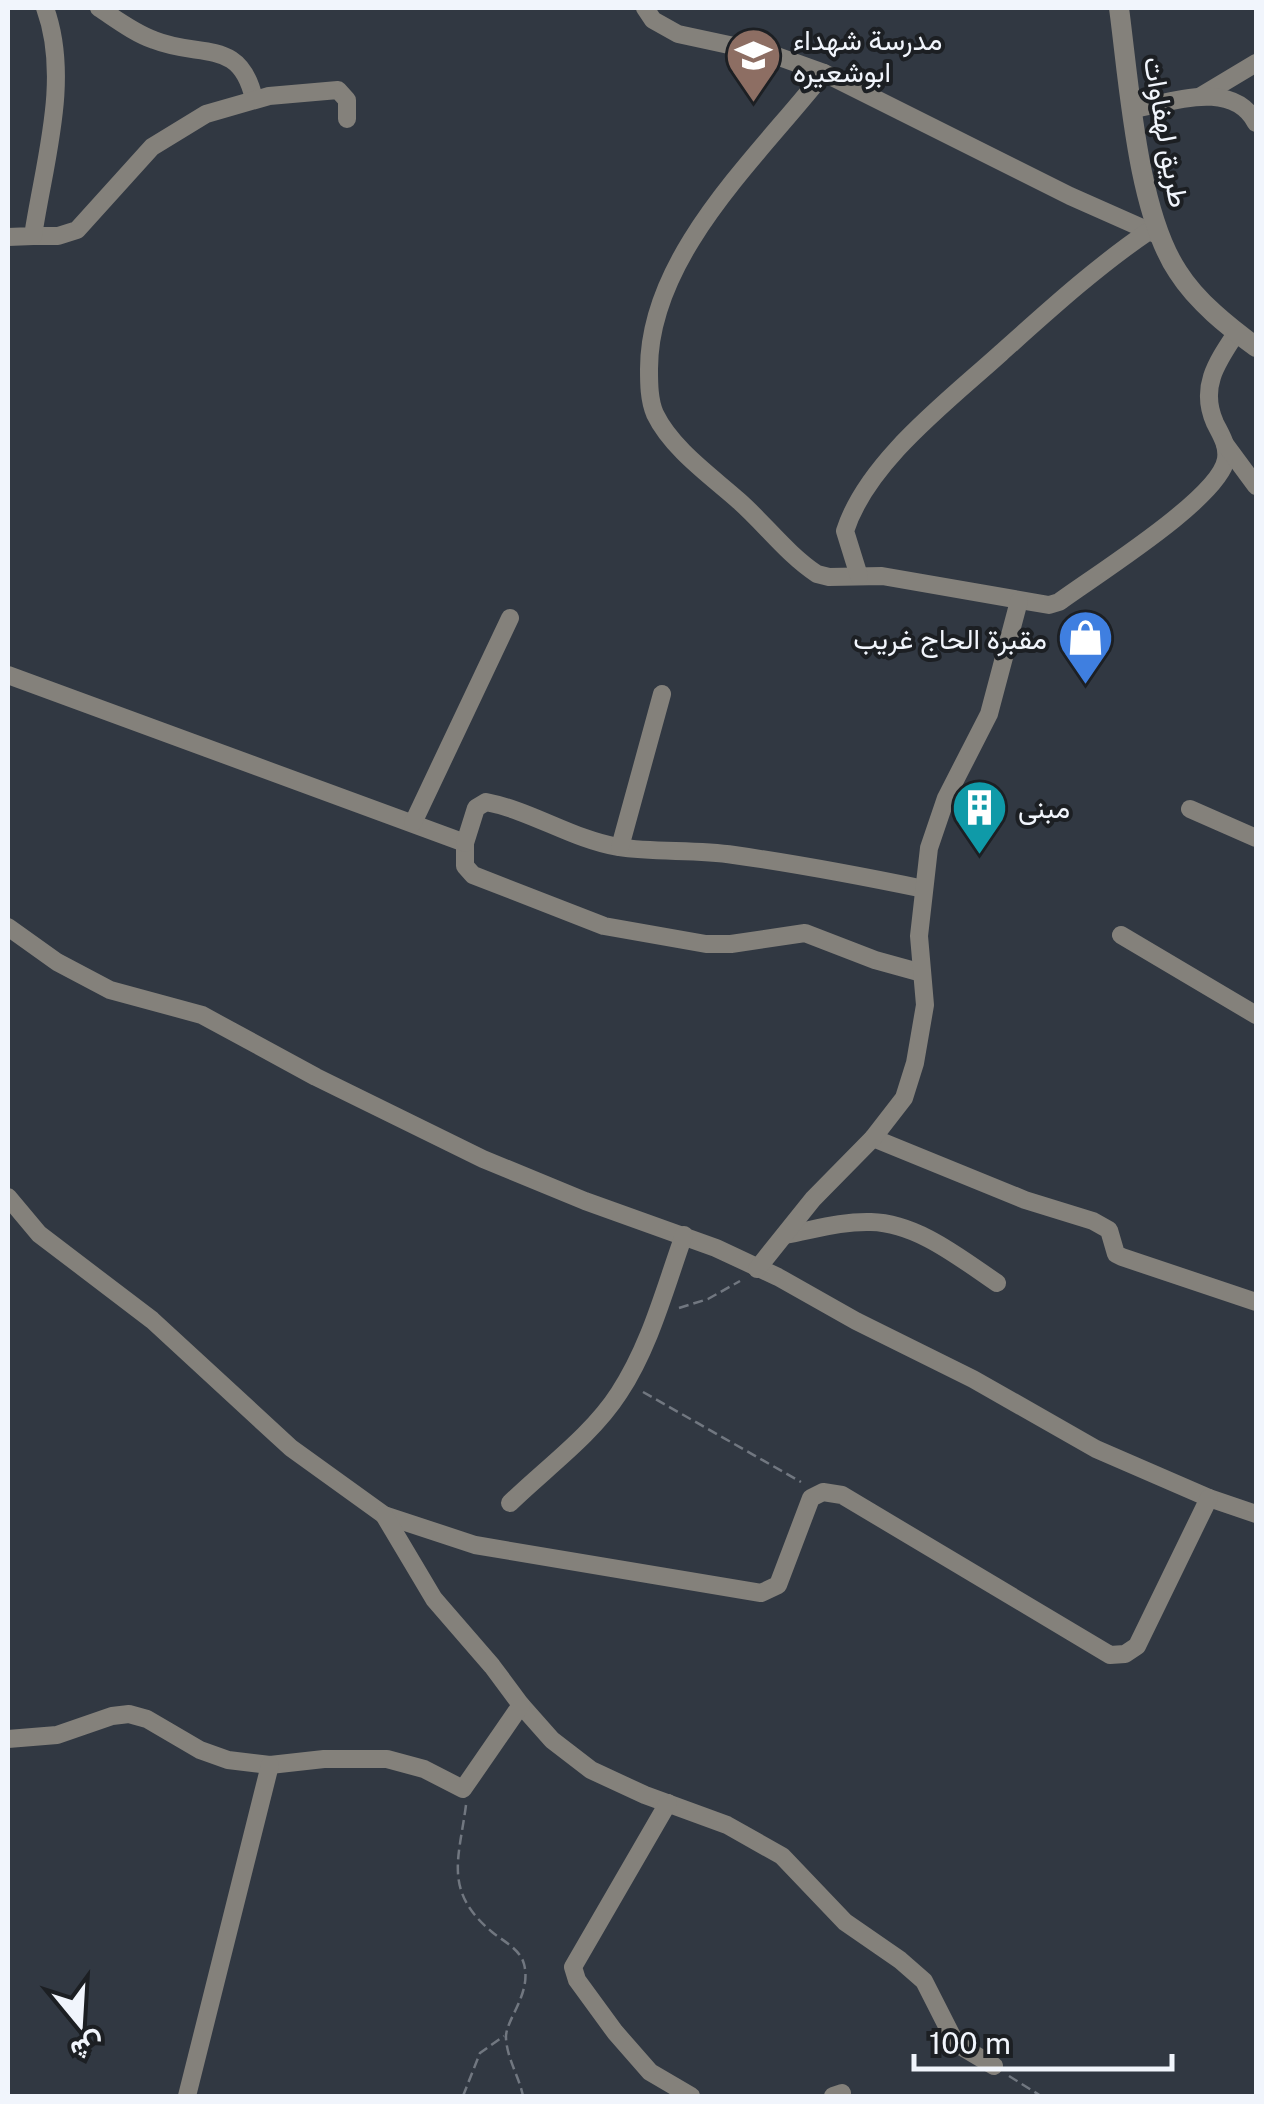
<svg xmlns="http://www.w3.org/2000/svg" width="1264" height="2104" viewBox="0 0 1264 2104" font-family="'Public Sans',Vazirmatn,sans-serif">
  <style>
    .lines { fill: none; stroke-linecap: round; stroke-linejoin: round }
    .path { stroke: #717780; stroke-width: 2.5; stroke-dasharray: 10 5; stroke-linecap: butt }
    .minor { stroke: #84817b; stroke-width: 18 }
    .tertiary { stroke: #84817b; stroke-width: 20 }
    .labels { text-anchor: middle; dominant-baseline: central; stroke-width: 8; stroke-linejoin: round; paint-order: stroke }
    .poi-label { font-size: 28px; fill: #f1f5fc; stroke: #1c1f23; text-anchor: start }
    .street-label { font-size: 28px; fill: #f1f5fc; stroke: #1c1f23 }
  </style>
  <rect width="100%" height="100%" fill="#313842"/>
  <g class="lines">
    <g class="path">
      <path d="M679 1308 708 1299 740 1281"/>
      <path d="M643 1392 801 1482"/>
      <path d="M466 1805C459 1859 443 1891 492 1932 503 1941 520 1949 524 1964 532 1994 505 2020 506 2038 507 2059 519 2076 523 2096"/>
      <path d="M1009 2076 1041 2096"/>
      <path d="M463 2096 480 2053 504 2036"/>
    </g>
    <g class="minor">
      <path d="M99 8C116 19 134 33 154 40 201 59 240 37 254 99"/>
      <path d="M645 8 653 20 678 34 771 54 824 73"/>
      <path d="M1201 96 1256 63"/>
      <path d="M1133 109C1173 102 1233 79 1256 123"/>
      <path d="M1158 235 1070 196 824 73C758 157 649 255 649 369 649 383 649 400 655 414 672 449 711 476 739 501 766 525 787 554 817 574L829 577 882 576 1049 605 1059 602C1094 576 1220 498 1226 459 1228 445 1221 435 1215 423 1199 387 1217 362 1237 332"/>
      <path d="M33 236H58L77 230 152 147 206 114 269 96 338 90 347 100V119"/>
      <path d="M8 237 33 236C44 162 71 79 45 8"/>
      <path d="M1225 444 1256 486"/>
      <path d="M859 576 845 531C867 462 948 401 1001 353 1048 311 1096 267 1149 231"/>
      <path d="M8 675 465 843V866L473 875 604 926 706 944H731L805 933 875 960 922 973"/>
      <path d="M1190 809 1256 838"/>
      <path d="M413 823 510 618"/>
      <path d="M465 843 476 808 486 802C532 811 572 839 618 847 656 853 695 849 734 855 797 864 861 876 924 889"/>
      <path d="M620 847 662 694"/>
      <path d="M8 927 57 962 110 990 202 1015 316 1077 483 1159 585 1201 716 1248 778 1277 856 1321 973 1379 1096 1449 1209 1498 1256 1514"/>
      <path d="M1121 935 1256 1015"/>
      <path d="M873 1138 1025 1200 1093 1221 1109 1230 1116 1254 1122 1257 1256 1302"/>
      <path d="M8 1197 39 1234 152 1320 291 1448 384 1515 475 1545 761 1593 778 1585 811 1498 823 1492 842 1495 1110 1655 1125 1654 1137 1646 1209 1498"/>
      <path d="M785 1235C813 1230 842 1221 871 1222 917 1223 960 1258 997 1283"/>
      <path d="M757 1269 813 1199 873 1138 904 1098 915 1063 925 1005 919 936 929 848 946 798 989 714 1019 601"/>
      <path d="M510 1503C546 1468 592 1435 619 1393 650 1346 665 1288 684 1235"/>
      <path d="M521 1705 552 1740 591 1770 645 1795 727 1825 782 1856 845 1922 900 1960 924 1981 952 2036 962 2047 994 2066"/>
      <path d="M8 1739 57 1735 112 1716 129 1714 147 1719 200 1750 228 1760 270 1765 324 1759H387L424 1769 463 1789 521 1705 492 1666 434 1599 384 1515"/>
      <path d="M668 1803 573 1967 577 1980 615 2032 650 2072 691 2096"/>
      <path d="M187 2096 270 1765"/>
      <path d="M833 2096 842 2093"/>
    </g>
    <path class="tertiary" d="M1119 8C1129 82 1137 211 1178 272 1197 302 1229 327 1256 347"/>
  </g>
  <defs>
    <symbol id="school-pin" viewBox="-11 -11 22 30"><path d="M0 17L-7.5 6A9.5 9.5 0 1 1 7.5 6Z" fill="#8d6e63" stroke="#1c1f23"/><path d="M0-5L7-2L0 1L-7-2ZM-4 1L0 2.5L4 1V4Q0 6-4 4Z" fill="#fff"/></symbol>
    <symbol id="shop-pin" viewBox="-11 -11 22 30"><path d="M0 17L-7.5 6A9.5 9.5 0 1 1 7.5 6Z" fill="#3f7fe0" stroke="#1c1f23"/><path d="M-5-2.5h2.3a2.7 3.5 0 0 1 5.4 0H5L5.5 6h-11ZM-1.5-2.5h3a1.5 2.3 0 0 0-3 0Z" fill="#fff"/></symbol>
    <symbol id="building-pin" viewBox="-11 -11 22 30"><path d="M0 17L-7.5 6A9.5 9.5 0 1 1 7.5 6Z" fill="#0f9aa8" stroke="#1c1f23"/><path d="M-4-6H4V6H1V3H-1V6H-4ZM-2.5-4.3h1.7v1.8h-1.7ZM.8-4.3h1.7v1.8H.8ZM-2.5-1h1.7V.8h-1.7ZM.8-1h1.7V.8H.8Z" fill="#fff"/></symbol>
  </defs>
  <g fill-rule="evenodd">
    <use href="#school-pin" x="722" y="24" width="63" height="86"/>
    <use href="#shop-pin" x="1054" y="606" width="63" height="86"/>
    <use href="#building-pin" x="948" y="776" width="63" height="86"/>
  </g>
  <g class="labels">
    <g class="poi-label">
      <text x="793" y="39">مدرسة شهداء<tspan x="793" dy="32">ابوشعيره</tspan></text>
      <text x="1047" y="638" text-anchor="end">مقبرة الحاج غريب</text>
      <text x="1018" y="807">مبنى</text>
    </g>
    <g class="street-label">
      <text transform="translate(1167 132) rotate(80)">طريق لهفاوات</text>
    </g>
  </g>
  <rect width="1264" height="2104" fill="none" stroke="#f1f5fc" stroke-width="20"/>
  <g transform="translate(80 2024) rotate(162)" stroke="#1c1f23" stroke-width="8" paint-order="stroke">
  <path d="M0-8L18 38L0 25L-18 38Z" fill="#f1f5fc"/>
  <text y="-15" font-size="28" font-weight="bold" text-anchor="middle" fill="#f1f5fc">ش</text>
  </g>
  <path d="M914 2054v15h258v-15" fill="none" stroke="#f1f5fc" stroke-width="5"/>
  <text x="929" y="2054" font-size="30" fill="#f1f5fc" stroke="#1c1f23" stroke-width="8" paint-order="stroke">100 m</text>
</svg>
